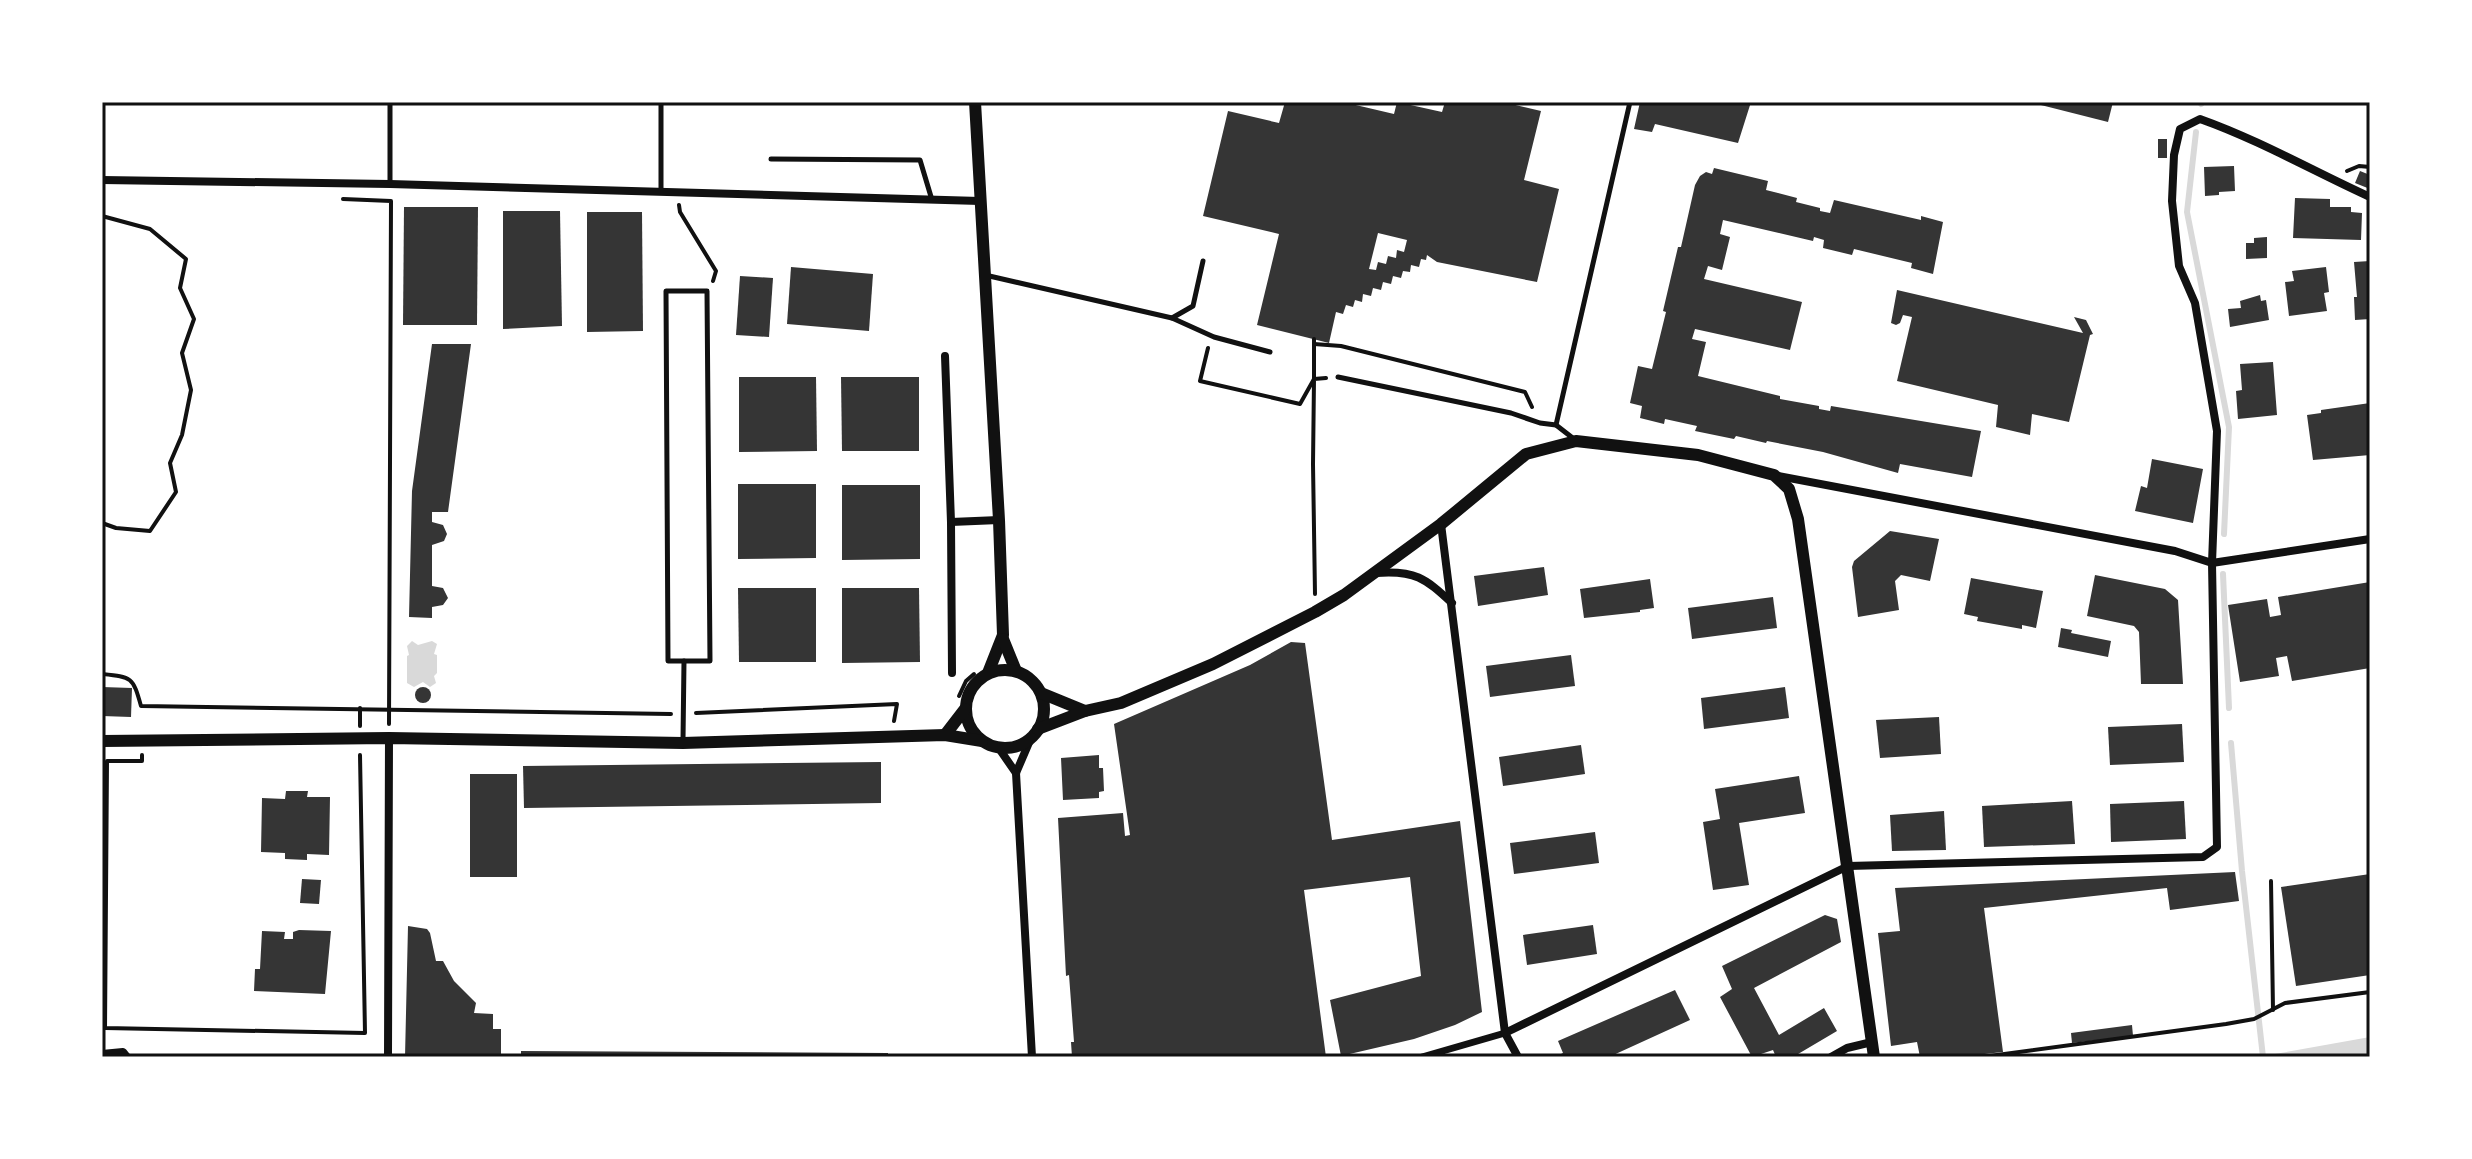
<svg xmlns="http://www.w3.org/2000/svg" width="2472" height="1159" viewBox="0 0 2472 1159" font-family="'IBM Plex Sans',sans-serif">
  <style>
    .water { fill: #d9d9d9 }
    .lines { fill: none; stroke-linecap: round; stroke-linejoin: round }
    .stream { stroke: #d9d9d9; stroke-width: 6 }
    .building { fill: #353535; fill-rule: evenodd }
    .path { stroke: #111; stroke-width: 4 }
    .service { stroke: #111; stroke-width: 5 }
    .pedestrian { stroke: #111; stroke-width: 7 }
    .minor { stroke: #111; stroke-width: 8 }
    .tertiary { stroke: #111; stroke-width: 12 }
    .neatline { fill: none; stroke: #111; stroke-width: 3 }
  </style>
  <rect width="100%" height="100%" fill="#fff"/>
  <g class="water">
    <path d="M412 641 418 645 432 641 437 644 434 654 437 655V673L434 676 436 683 430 687 423 682 414 687 407 683V656L409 655 407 646Z"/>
    <path d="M2370 1037V1057H2258Z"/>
  </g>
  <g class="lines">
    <g class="stream">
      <path d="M2200 102 2201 104"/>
      <path d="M2196 132 2187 212 2229 427 2224 534"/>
      <path d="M2223 574 2229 708"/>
      <path d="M2231 743 2242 871 2263 1057"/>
    </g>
  </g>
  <g class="building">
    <path d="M1285 102H1343L1394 114 1397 102 1442 112 1445 102H1503L1541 111 1524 180 1559 189 1537 282 1437 262 1427 255 1426 260 1421 259 1419 267 1411 265 1410 272 1403 271 1401 278 1393 276 1391 284 1383 282 1381 290 1373 288 1371 296 1363 294 1362 302 1355 300 1353 307 1346 305 1343 314 1336 312 1329 343 1257 325 1279 234 1203 216 1228 111 1279 123ZM1378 233 1407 240 1404 252 1397 250 1396 258 1388 256 1386 264 1378 262 1376 270 1369 269Z"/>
    <path d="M1640 102H1751L1738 143 1655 124 1652 132 1634 129Z"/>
    <path d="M2029 102H2113L2108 122Z"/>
    <rect x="2158" y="139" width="9" height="19"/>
    <path d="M2234 166 2235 191 2219 192V195L2205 196 2204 167Z"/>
    <path d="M1714 168 1768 181 1766 190 1797 198 1796 202 1820 208V211L1830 213 1834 200 1921 220V216L1943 222 1933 274 1911 268 1912 263 1854 249 1852 255 1823 248 1824 240 1814 237 1813 241 1723 220 1720 234 1730 237 1722 270 1708 266 1704 279 1802 302 1790 350 1695 329 1692 339 1706 342 1698 376 1780 396V399L1819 406V409L1830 411 1831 406 1981 431 1972 477 1900 464 1898 473 1823 452 1767 441 1766 443 1736 436 1734 439 1695 431 1697 426 1665 419 1664 424 1640 418 1642 406 1630 403 1638 366 1652 369 1666 312 1663 311 1678 247H1681L1695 185 1700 176 1706 172 1712 174Z"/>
    <path d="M2360 171 2370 175V189L2355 183Z"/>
    <path d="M2295 198 2330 199V207H2351V212L2362 213 2361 240 2293 238Z"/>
    <path d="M404 207H478L477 325H403Z"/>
    <path d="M503 211H560L562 326 503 329Z"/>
    <path d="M587 212H642L643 331 587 332Z"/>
    <path d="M2267 237V258L2246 259V243H2254V238Z"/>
    <path d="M2370 261V319L2355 320 2354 297H2357L2354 262Z"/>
    <path d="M791 267 873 274 869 331 787 324Z"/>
    <path d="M2326 267 2329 292 2324 293 2327 311 2289 316 2285 282 2294 281 2292 271Z"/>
    <path d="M740 276 773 278 769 337 736 335Z"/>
    <path d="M1897 290 2083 333 2074 317 2086 320 2093 334 2090 335 2069 422 2032 414 2030 435 1996 427 1998 405 1897 381 1912 317 1903 315 1900 323 1896 325 1891 323Z"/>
    <path d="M2260 295 2261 301 2266 300 2269 320 2230 327 2228 309 2241 308 2240 301Z"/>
    <path d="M432 344H471L448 512H432V522L443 525 447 534 444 541 432 545V586L443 588 448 598 443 605 432 607V618L409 617 412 491Z"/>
    <path d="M2273 362 2277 415 2238 419 2236 391 2242 390 2240 364Z"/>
    <path d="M739 377H816L817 451 739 452Z"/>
    <path d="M841 377H919V451H842Z"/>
    <path d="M2370 403V455L2313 460 2307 415 2321 413V410Z"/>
    <path d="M2152 459 2203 469 2193 523 2135 511 2141 486 2147 488Z"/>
    <path d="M738 484H816V558L738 559Z"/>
    <path d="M842 485H920V559L842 560Z"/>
    <path d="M1890 531 1939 539 1930 581 1901 575 1895 581 1899 610 1858 617 1852 567 1854 561Z"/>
    <path d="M1544 567 1548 595 1478 606 1474 576Z"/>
    <path d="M2095 575 2165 589 2178 600 2183 684H2141L2139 632 2134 626 2087 616Z"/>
    <path d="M1971 578 2043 591 2036 628 2022 625V629L1977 621 1978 617 1964 614Z"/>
    <path d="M1650 579 1654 608 1640 610V612L1584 618 1580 589Z"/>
    <path d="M2370 582V668L2292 681 2287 656 2276 658 2279 676 2240 682 2228 605 2267 599 2270 617 2281 615 2278 597Z"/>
    <path d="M738 588H816V662H739Z"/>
    <path d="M842 588H919L920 662 842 663Z"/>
    <path d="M1773 597 1777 628 1692 639 1688 608Z"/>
    <path d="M2061 628 2072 630 2071 633 2111 641 2108 657 2058 647Z"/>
    <path d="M1291 642 1305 643 1332 840 1460 821 1482 1012 1455 1025 1414 1039 1341 1056 1330 1000 1421 976 1410 877 1304 890 1326 1057H1072L1071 1042H1074L1069 975 1066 976 1058 818 1123 813 1125 836 1130 835 1114 724 1250 665Z"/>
    <path d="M1571 655 1575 686 1490 697 1486 666Z"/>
    <circle cx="423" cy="695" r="8"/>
    <path d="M102 687 132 688 131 717 102 716Z"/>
    <path d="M1785 687 1789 718 1704 729 1701 698Z"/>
    <path d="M1939 717 1941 754 1880 758 1876 720Z"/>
    <path d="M2182 724 2184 762 2110 765 2108 727Z"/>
    <path d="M1581 745 1585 774 1503 786 1499 757Z"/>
    <path d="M1099 755V768H1103L1104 791 1099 792V798L1063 800 1061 758Z"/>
    <path d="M881 762V803L524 808 523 766Z"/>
    <rect x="470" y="774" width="47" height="103"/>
    <path d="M1799 776 1805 813 1739 823 1749 885 1713 890 1703 822 1720 819 1715 789Z"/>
    <path d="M286 791H308L307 797H330L329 855 307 854V860L285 859V853L261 852 262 798 285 799Z"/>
    <path d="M2072 801 2075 844 1984 847 1982 806Z"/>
    <path d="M2184 801 2186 839 2111 842 2110 804Z"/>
    <path d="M1944 811 1946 850 1892 851 1890 815Z"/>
    <path d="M1595 832 1599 863 1514 874 1510 843Z"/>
    <path d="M2235 872 2239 901 2170 910 2167 888 1984 908 2003 1052 1957 1057H1920L1917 1042 1891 1046 1878 933 1900 931 1895 888Z"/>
    <path d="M2370 874V975L2296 986 2281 887Z"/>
    <path d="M302 879 321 880 319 904 300 903Z"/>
    <path d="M1825 915 1837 919 1841 942 1754 988 1779 1035 1824 1008 1837 1031 1793 1057H1776L1773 1050 1752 1057 1720 997 1732 989 1722 966Z"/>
    <path d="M1593 925 1597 954 1527 965 1523 935Z"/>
    <path d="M408 926 427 929 430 933 436 961H443L454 981 476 1003 474 1013 493 1014V1029H501V1057H405Z"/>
    <path d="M299 930 331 931 325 994 254 991 255 969H260L262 931 285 932 284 939H293V932Z"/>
    <path d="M1675 990 1690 1020 1609 1057H1555L1563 1053 1558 1041Z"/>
    <path d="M2132 1025 2133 1036 2072 1043 2071 1033Z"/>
    <path d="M521 1051 888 1053V1057H521Z"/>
  </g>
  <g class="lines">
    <g class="path">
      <path d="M2347 171 2359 166 2370 167"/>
      <path d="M343 199 391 201 389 724"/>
      <path d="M679 205 680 212 716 271 713 281"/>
      <path d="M102 216 150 229 186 259 180 288 194 319 182 353 191 390 182 435 170 463 176 492 150 531 116 528 102 523"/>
      <path d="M1314 344 1341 346 1525 392 1532 407"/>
      <path d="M1208 348 1200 381 1300 404 1314 379V339"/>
      <path d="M1315 594 1313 464 1314 379 1326 378"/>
      <path d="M102 674C132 677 133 677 141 706L671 714"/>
      <path d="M959 696 966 681 974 674"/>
      <path d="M360 708V726"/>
      <path d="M696 713 897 704 894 721"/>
      <path d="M142 755V761H107L105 1028 365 1033 360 755"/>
      <path d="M2271 881 2273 1010"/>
      <path d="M1982 1057 2226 1024 2254 1019 2285 1003 2370 992"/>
    </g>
    <g class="service">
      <path d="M661 102V192"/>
      <path d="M771 159 920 160 932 200"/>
      <path d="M390 183V102"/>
      <path d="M985 275 1172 318 1214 337 1270 352"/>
      <path d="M666 291H707L710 661H668Z"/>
      <path d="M1172 318 1193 306 1203 261"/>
      <path d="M1338 377 1511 413 1540 423 1556 425 1574 439"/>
      <path d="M1556 425 1630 102"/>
      <path d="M683 740 684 661"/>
    </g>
    <path class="pedestrian" d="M1422 1057 1505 1033"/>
    <g class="minor">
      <path d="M102 180 390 184 980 201"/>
      <path d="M945 356 951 522 952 673"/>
      <path d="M1778 476 2175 551 2212 563 2370 539"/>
      <path d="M951 522 999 520"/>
      <path d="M1441 524 1505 1033 1518 1057"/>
      <path d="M1376 573C1415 570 1425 578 1452 603"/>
      <path d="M1031 738 1016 773 1032 1057"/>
      <path d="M998 747 1016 773"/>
      <path d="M1505 1033 1848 866 2203 857 2217 847 2212 563 2217 431 2195 303 2179 266 2172 201 2174 155 2180 129 2200 119C2259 140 2313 171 2370 197"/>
      <path d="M102 1054 123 1052 127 1057"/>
      <path d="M388 1057 389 738"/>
      <path d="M1831 1057 1847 1048 1872 1042"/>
    </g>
    <g class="tertiary">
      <path d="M975 102 999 520 1003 635 988 673"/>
      <path d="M1003 639 1016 671"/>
      <circle cx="1005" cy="709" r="39"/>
      <path d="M1041 693 1085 711"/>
      <path d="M1038 729 1085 711 1121 703 1213 664 1315 612 1344 595 1441 524 1526 454 1576 441 1698 455 1774 475 1789 489 1798 519 1874 1057"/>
      <path d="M945 735 965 709"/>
      <path d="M102 741 389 738 683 743 945 735 982 741"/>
    </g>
  </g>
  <rect width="2472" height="1159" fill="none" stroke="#ffffff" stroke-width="208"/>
  <rect x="104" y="104" width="2264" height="951" class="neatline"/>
</svg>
